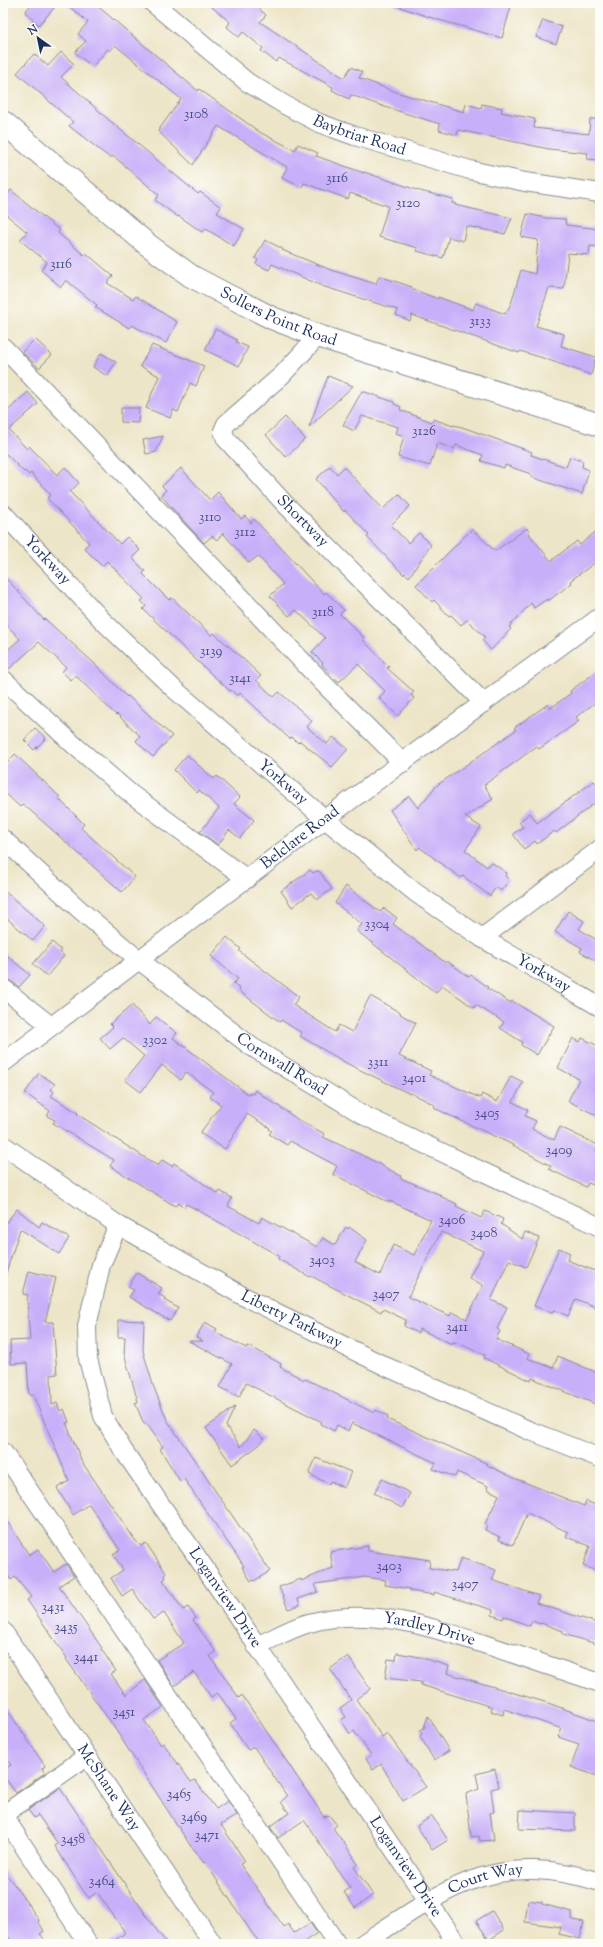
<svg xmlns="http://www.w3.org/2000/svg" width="603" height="1947" viewBox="0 0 603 1947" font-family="'Sorts Mill Goudy',serif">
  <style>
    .building { fill: #c8aff9; fill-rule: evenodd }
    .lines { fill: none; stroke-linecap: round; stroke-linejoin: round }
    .minor-casing { stroke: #848a92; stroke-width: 20 }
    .major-casing { stroke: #848a92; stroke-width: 24 }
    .minor { stroke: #fff; stroke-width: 18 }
    .major { stroke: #fff; stroke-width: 22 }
    .labels { text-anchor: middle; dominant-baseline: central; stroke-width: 4; stroke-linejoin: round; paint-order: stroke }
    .number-label { font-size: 14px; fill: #464f85 }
    .street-label { font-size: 16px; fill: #1b2f5e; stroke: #fdfcf7 }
  </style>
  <rect width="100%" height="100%" fill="#fdfcf7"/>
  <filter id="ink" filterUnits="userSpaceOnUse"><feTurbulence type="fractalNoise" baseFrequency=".025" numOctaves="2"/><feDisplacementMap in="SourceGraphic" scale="8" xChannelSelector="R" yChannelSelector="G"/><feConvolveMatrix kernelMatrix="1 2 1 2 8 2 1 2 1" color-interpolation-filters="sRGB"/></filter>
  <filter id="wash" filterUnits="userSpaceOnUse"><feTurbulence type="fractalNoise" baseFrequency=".012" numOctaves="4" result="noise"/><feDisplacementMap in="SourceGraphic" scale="16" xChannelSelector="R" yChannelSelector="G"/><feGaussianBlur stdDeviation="0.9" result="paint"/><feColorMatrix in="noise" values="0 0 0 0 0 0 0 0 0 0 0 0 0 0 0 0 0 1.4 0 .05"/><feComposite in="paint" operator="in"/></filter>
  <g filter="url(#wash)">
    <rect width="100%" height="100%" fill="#ede5c7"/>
    <g id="blocks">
      <g class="building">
        <path d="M32 3H58L39 25 25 12Z"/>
        <path d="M65 3H94L198 91 199 89 261 133 295 150 298 144 318 153 316 156 364 173V172L420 191 453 199 452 203 456 204 455 205 512 218 505 234 466 226 463 241 449 237 443 258 417 251 418 248 379 237 388 206 350 193 348 199 304 183 302 187 282 178 287 167 218 126 193 165 158 131 181 99 115 45 110 51 108 49 92 67 75 52 86 41 78 34 88 22Z"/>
        <path d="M207 3H252L266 15 260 22 344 78 351 67 362 72 359 78 399 93 464 112 466 104 481 108 482 104 502 108 501 112 535 119 534 128 589 134 590 119H600V160L587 159 588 153 549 149 458 130 457 135 439 130 440 124 385 107 351 95 349 99 332 90 333 87 279 58 276 62 261 51 263 48 243 32 239 37 227 27 230 22Z"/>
        <path d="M394 3H512L502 38 429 17 394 5Z"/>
        <path d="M543 20 562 27 556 44 536 37Z"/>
        <path d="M61 52 74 64 61 77 109 120 198 194 200 192 221 207 217 213 244 229 234 246 206 229 202 232 179 216 178 217 155 200 159 195 117 159 112 156 110 158 69 126 73 122 17 73 34 54 48 66Z"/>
        <path d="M11 190 54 226 60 230 58 233 84 255 86 253 113 276 107 283 133 299 136 296 177 322 166 343 132 325 129 328 95 307 97 305 66 280 61 287 41 270 47 262 20 240 27 232 3 212V200Z"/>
        <path d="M527 214 546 218 565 219 566 225 600 229V247L590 246 589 255 568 253 564 289 549 288 536 326 564 334 561 346 596 357 591 375 543 358 520 351 519 353 412 315 410 321 396 315 398 310 322 286 272 264 269 270 256 264 258 260 255 258 265 240 283 249 282 250 331 270 376 284 379 276 412 287V289L438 299V297L473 310 476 303 505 314 511 304 521 270 535 274 538 240 521 237Z"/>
        <path d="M215 329 237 340 236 342 248 347 239 366 205 350Z"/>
        <path d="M35 339 52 355 39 368 22 352Z"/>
        <path d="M152 345 204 366 196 386 190 383 178 412 173 410 170 418 146 408 159 376 140 366Z"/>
        <path d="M101 353 116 362 107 376 93 367Z"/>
        <path d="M328 376 353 386 309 427Z"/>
        <path d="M362 391 394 402V404L401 407 400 410 432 422 433 419 453 426V425L462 427 532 452 531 455 566 467 570 457 583 461 582 467 589 470 582 494 531 477V474L505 465 504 468 481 461 483 455 456 445 454 449 437 443 430 466 398 457 404 436 396 433 398 427 362 416 354 431 343 425Z"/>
        <path d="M28 392 38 404 9 430 27 449 29 446 57 475 65 467 79 483 70 492 120 544 127 537 140 550 132 558 145 571 143 574 169 600 172 598 212 636 214 633 242 658 261 676 256 680 274 697 279 692 299 709 312 721 307 727 327 744 333 737 348 749 332 767 300 741 298 743 292 737 290 739 240 693 238 696 231 690 230 691 193 657 143 609 146 606 141 601 144 599 107 561 102 566 84 548 89 543 47 498 51 495 31 473 29 475 25 471 24 472 3 451V415Z"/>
        <path d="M121 408H139L138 423 121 422Z"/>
        <path d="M285 417 305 439 286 457 266 435Z"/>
        <path d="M163 436 156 452 146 454 143 440Z"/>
        <path d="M330 466 337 474 344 467 383 509 399 494 410 506 391 525 408 543 419 533 431 545 409 577 405 573 404 575 367 537 369 535 345 510 344 512 337 504 316 479Z"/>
        <path d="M181 468 210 500 218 492 241 519 245 516 251 523 254 519 324 594 326 592 344 610 340 614 364 638 362 639 389 667 387 668 414 692 411 695 414 698 398 716 379 698 385 691 358 664 339 682 322 665 323 663 312 652 325 638 296 610 289 616 270 596 283 584 258 556 249 563 223 533 217 540 212 536 204 543 178 515 161 495 166 490 162 486Z"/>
        <path d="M527 528 530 535 551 561 577 541 580 545 600 528V559L570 581 572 583 548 601 547 599 534 608 531 603 509 627 511 629 491 650 482 640 485 637 467 620 461 625 451 615 449 616 434 600 432 602 416 585 472 529 495 551Z"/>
        <path d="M3 575 44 620 45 619 95 664 127 697 128 696 172 736 153 757 136 741 140 736 117 714 116 715 75 675 71 680 62 672 66 667 39 642 9 669 3 662V654L20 639 3 621Z"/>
        <path d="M600 669V699L576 717 579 721 539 749 537 746 484 785 493 799 465 817 481 827 465 850 487 867 491 862 507 873 505 876 509 880 501 891 496 887 490 896 463 876 461 878 419 847 417 850 390 810 409 796 418 808 436 786 516 730 514 728 548 704 551 708 571 693 570 691Z"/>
        <path d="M35 728 46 738 34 750 24 740Z"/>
        <path d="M15 754 60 797 58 798 84 824 81 828 135 877 122 892 23 804 20 807 3 791V768Z"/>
        <path d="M187 755 214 779 217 776 240 797 234 804 254 820 240 838 229 830 218 845 200 832 219 808 199 790 197 793 174 770Z"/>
        <path d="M594 781 600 788V799L556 833 554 831 537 844 535 841 524 849 513 834 523 827 519 822 530 813 537 823Z"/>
        <path d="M310 870 313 873 316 871H319L332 889 317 900 311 893 292 907 281 891Z"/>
        <path d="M346 886 380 912 384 908 397 918 393 924 446 963 447 961 469 977 471 975 488 987 487 988 511 1003 512 1001 554 1026 537 1055 521 1045 522 1042 500 1028 504 1022 476 1005 474 1008 442 985 436 993 357 931 362 924 335 903Z"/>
        <path d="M3 890 45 926 33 941 3 915Z"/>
        <path d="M568 911 584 921 579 929 600 942V963L580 952 582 948 555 932Z"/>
        <path d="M227 937 241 949 239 951 299 997 293 1005 335 1032 339 1025 352 1032 370 996 401 1013 400 1014 416 1023 399 1056 431 1071 429 1075 480 1098 482 1094 497 1102 511 1076 523 1082 513 1102 528 1110 525 1116 536 1121 532 1129 554 1140 560 1127 598 1145 596 1151 600 1153V1178L596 1186 588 1183 586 1187 549 1169 551 1166 511 1144 434 1108 435 1105 411 1093 410 1094 348 1064 300 1036 302 1033 281 1020 280 1022 239 991 240 989 233 984 238 979 211 956Z"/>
        <path d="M52 942 61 950 60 952 64 956 47 976 33 964Z"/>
        <path d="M3 952 30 975 19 987 10 980 3 978Z"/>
        <path d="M132 1005 150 1025 156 1017 177 1033 173 1038 249 1095 250 1093 253 1094 255 1090 300 1121 325 1134 323 1137 368 1158 401 1176 400 1178 441 1195 440 1196 457 1204 456 1206 481 1218 485 1211 503 1219 501 1224 522 1239 525 1232 539 1238 526 1267 509 1260 491 1300 507 1307 497 1329 500 1331 496 1339 529 1354 527 1358 553 1368 558 1356 600 1374V1406L532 1378 531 1381 484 1358 485 1355 460 1344 453 1342 452 1344 419 1329 418 1333 404 1326 406 1320 383 1309 381 1312 311 1276 310 1277 278 1259 279 1256 194 1208 186 1204 184 1208 179 1203 175 1206 110 1166 114 1160 53 1123 55 1120 47 1116 50 1111 25 1093 39 1073 55 1084 51 1089 54 1092 51 1096 78 1113 77 1114 158 1166 162 1160 172 1166 174 1163 218 1194 220 1191 232 1198 228 1206 259 1223 262 1217 317 1247 323 1238 335 1245 346 1227 348 1229 349 1227 367 1240 355 1262 380 1275 393 1245 414 1255 431 1220 390 1201V1203L333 1174 337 1166 290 1141 287 1145 269 1134 272 1131 269 1129 270 1128 247 1114 225 1149 200 1133 221 1105 210 1097 213 1092 186 1072 181 1080 162 1065 141 1092 125 1080 144 1056 123 1038 110 1049 100 1038 113 1027 110 1024ZM441 1232 483 1251 469 1278 483 1285 467 1319 452 1312 450 1316 408 1297Z"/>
        <path d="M573 1038 580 1042 582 1038 600 1047V1117L568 1101 579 1079 558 1068Z"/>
        <path d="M17 1209 39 1227 42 1222 69 1238 59 1254 20 1229 6 1273H3V1226Z"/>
        <path d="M559 1248 570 1253 567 1260 600 1273V1309L576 1299 568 1316 554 1310 552 1313 534 1306Z"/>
        <path d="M29 1271 56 1278 45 1322H53L57 1374 51 1375 52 1405 57 1403 60 1411 64 1409 69 1422 66 1423 82 1462 135 1540 141 1546 146 1543 166 1573 164 1575 166 1578 163 1580 183 1610 188 1607 196 1618 193 1620 216 1652 210 1656 239 1698 242 1695 324 1817 329 1815 337 1825 333 1828 354 1857H353L358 1864 354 1867 373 1895 355 1908 344 1892 350 1888 304 1820 278 1838 270 1827 289 1813 281 1802 287 1796 254 1747 248 1750 230 1723 236 1719 220 1696 217 1693 211 1697 194 1672 174 1686 157 1660 184 1643 164 1613 153 1619 132 1589 122 1596 111 1578 123 1570 113 1554 120 1550 89 1504 73 1515 57 1488 69 1481 33 1395H29L27 1363 11 1364 10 1341 30 1340 27 1300 28 1295 23 1294Z"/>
        <path d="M137 1273 162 1288 158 1294 165 1298 164 1300 178 1308 170 1321 129 1297 134 1290 128 1287Z"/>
        <path d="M118 1320 144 1321 143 1351 153 1385 167 1420 270 1571 254 1581 253 1580 251 1581 242 1567 244 1566 184 1479 180 1481 160 1449 163 1447 146 1423 144 1424 135 1403 138 1402 124 1353 125 1337H118Z"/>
        <path d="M205 1322 217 1329 215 1332 246 1348 247 1346 251 1347 281 1364 280 1367 304 1380 305 1379 314 1383 374 1413 376 1410 388 1416 387 1419 488 1464 487 1465 514 1478 584 1506 586 1501 600 1507V1572L583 1566 590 1546 566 1537 568 1532 527 1513 513 1545 499 1540 500 1537 485 1530 487 1525 485 1524 499 1495 487 1489 488 1486 457 1472 455 1477 433 1469 436 1463 352 1423 348 1431 337 1425 334 1431 321 1424 322 1422 246 1383 239 1397 220 1387 232 1364 189 1341H203L196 1337Z"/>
        <path d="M235 1407 226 1426 241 1447 254 1430 264 1439 259 1445 232 1465 206 1428Z"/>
        <path d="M316 1458 351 1472 344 1488 330 1481 329 1484 309 1474Z"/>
        <path d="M382 1479 410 1493 402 1508 374 1493Z"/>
        <path d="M3 1515 29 1555 38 1549 54 1572 66 1564 74 1576 59 1586 102 1648 101 1649 116 1671 111 1674 126 1695 145 1680 163 1707 144 1720 161 1745 163 1743 191 1782 195 1780 216 1809 228 1801 237 1815 221 1825 245 1861 240 1864 284 1927 288 1924 294 1933 310 1923 317 1933 301 1944H261L252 1933 205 1862 204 1863 190 1845 110 1721 66 1659 67 1658 27 1600 31 1597 15 1577 11 1580 3 1568Z"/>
        <path d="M368 1546V1551L430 1560 429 1568 456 1572 461 1558 496 1570 492 1580 539 1596 536 1603 600 1624V1645L563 1634V1631L541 1623 540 1624 532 1621 530 1626 504 1616 503 1619 492 1615 493 1610 434 1592V1595L410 1591V1589L385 1585 386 1580 365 1577 315 1584 318 1592 298 1599 300 1605 288 1609 279 1587 301 1579V1581L333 1568 330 1552Z"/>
        <path d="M397 1653 415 1656 449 1666 447 1673 548 1703 600 1722V1777L571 1767 579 1744 558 1737 562 1729 504 1709 503 1715 491 1711 492 1707 421 1685V1682L385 1678 388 1659 396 1660Z"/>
        <path d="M348 1656 370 1689 356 1699 382 1737 387 1733 426 1787 403 1801 381 1764 373 1770 366 1759 371 1755 354 1731 350 1734 341 1720 346 1717 340 1708 351 1700 330 1669Z"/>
        <path d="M3 1703 45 1766 42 1769 45 1773 16 1793 3 1775V1770L11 1765 3 1754Z"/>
        <path d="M428 1716 449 1751 434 1760 420 1736 422 1734 420 1730 424 1728Z"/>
        <path d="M495 1769 499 1787 491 1789 494 1812 490 1813 494 1840 480 1841 479 1836 471 1837 466 1794 479 1789 476 1774Z"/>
        <path d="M60 1788 148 1918 167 1944H109L124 1934V1931L97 1892 89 1898 82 1889 55 1846 58 1844 38 1815 34 1818 28 1810Z"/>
        <path d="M520 1810 575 1813V1831L519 1829Z"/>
        <path d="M432 1816 448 1840 432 1850 417 1826Z"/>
        <path d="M3 1869 39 1920 38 1921 44 1931 40 1934 48 1944H14L3 1930Z"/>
        <path d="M528 1900 542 1902V1904L572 1912V1920L584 1922 580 1939 559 1934 561 1927 525 1922Z"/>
        <path d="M492 1911 504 1930 489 1940 476 1921Z"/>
      </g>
    </g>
  </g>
  <g filter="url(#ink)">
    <use href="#blocks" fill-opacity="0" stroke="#848a92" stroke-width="1"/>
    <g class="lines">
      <defs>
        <g id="minor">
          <path id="s1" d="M153 3 247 82 285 105 319 123 355 136 470 170 525 182 600 193"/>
          <path id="s2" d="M318 336 282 375 226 424 223 431 226 439 284 503 484 703"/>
          <path d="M3 347 325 685 403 763"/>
          <path id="s3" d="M3 513 103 621 174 689 325 819 416 893 482 938 600 1007"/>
          <path d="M3 679 74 745 131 794 247 879"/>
          <path id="s4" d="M3 839 79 909 139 960 252 1047 365 1116 600 1227"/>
          <path d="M482 938 600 849"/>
          <path d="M3 988 51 1026"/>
          <path id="s5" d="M3 1063 325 819 600 617"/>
          <path id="s6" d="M3 1145 118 1225 243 1296 387 1367 528 1430 600 1458"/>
          <path id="s7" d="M118 1225 101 1265 87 1326 88 1359 103 1416 123 1450 215 1583 457 1944"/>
          <path d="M3 1452 337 1944"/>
          <path id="s8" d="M3 1631 213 1944"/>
          <path id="s9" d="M256 1646C273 1639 291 1628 309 1623 372 1605 437 1629 496 1648 531 1660 565 1671 600 1683"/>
          <path d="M3 1815 88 1944"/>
          <path d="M3 1815 87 1756"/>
          <path id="s10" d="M362 1944C446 1889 494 1849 600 1882"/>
        </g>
        <g id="major">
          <path id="s11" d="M3 122 148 245 191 276 227 295 272 318 318 336 600 425"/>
        </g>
      </defs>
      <use href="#minor" class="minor-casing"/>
      <use href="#major" class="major-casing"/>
      <use href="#minor" class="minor"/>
      <use href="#major" class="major"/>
    </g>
  </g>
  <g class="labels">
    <g class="number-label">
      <text x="196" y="115">3108</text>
      <text x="337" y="179">3116</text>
      <text x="408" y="204">3120</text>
      <text x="61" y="265">3116</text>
      <text x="480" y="322">3133</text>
      <text x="424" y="432">3126</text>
      <text x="210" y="518">3110</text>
      <text x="245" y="533">3112</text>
      <text x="323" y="613">3118</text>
      <text x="211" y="652">3139</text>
      <text x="240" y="679">3141</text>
      <text x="377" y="925">3304</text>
      <text x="155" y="1041">3302</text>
      <text x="378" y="1063">3311</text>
      <text x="414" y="1079">3401</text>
      <text x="487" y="1114">3405</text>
      <text x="559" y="1151">3409</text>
      <text x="452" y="1221">3406</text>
      <text x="484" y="1234">3408</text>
      <text x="322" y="1261">3403</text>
      <text x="386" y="1295">3407</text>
      <text x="457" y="1328">3411</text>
      <text x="389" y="1567">3403</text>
      <text x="465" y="1585">3407</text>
      <text x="53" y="1608">3431</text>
      <text x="66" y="1628">3435</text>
      <text x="86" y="1658">3441</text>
      <text x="124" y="1713">3451</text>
      <text x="179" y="1795">3465</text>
      <text x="194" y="1818">3469</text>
      <text x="207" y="1836">3471</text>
      <text x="73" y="1840">3458</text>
      <text x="102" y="1882">3464</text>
    </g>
    <g class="street-label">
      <text stroke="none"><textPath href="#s1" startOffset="248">Baybriar Road</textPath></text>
      <text stroke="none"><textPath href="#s11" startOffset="340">Sollers Point Road</textPath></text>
      <text stroke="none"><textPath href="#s2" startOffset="256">Shortway</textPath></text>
      <text stroke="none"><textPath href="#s3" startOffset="65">Yorkway</textPath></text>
      <text stroke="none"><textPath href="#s3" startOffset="389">Yorkway</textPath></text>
      <text stroke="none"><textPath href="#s5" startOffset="373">Belclare Road</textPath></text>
      <text stroke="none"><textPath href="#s3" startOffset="713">Yorkway</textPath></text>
      <text stroke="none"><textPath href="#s4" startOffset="359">Cornwall Road</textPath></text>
      <text stroke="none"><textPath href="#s6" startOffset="338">Liberty Parkway</textPath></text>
      <text stroke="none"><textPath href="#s7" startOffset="417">Loganview Drive</textPath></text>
      <text stroke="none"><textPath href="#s9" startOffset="180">Yardley Drive</textPath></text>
      <text stroke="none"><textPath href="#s8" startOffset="189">McShane Way</textPath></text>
      <text stroke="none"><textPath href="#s7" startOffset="741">Loganview Drive</textPath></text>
      <text stroke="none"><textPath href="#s10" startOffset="141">Court Way</textPath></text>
    </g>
  </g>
  <rect width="603" height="1947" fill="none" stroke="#fdfcf7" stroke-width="16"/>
  <g transform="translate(38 38) rotate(327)" stroke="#fdfcf7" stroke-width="3" paint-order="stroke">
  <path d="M0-3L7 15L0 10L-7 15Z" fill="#1b2f5e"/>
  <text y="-6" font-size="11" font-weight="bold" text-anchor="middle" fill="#1b2f5e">N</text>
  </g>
</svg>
